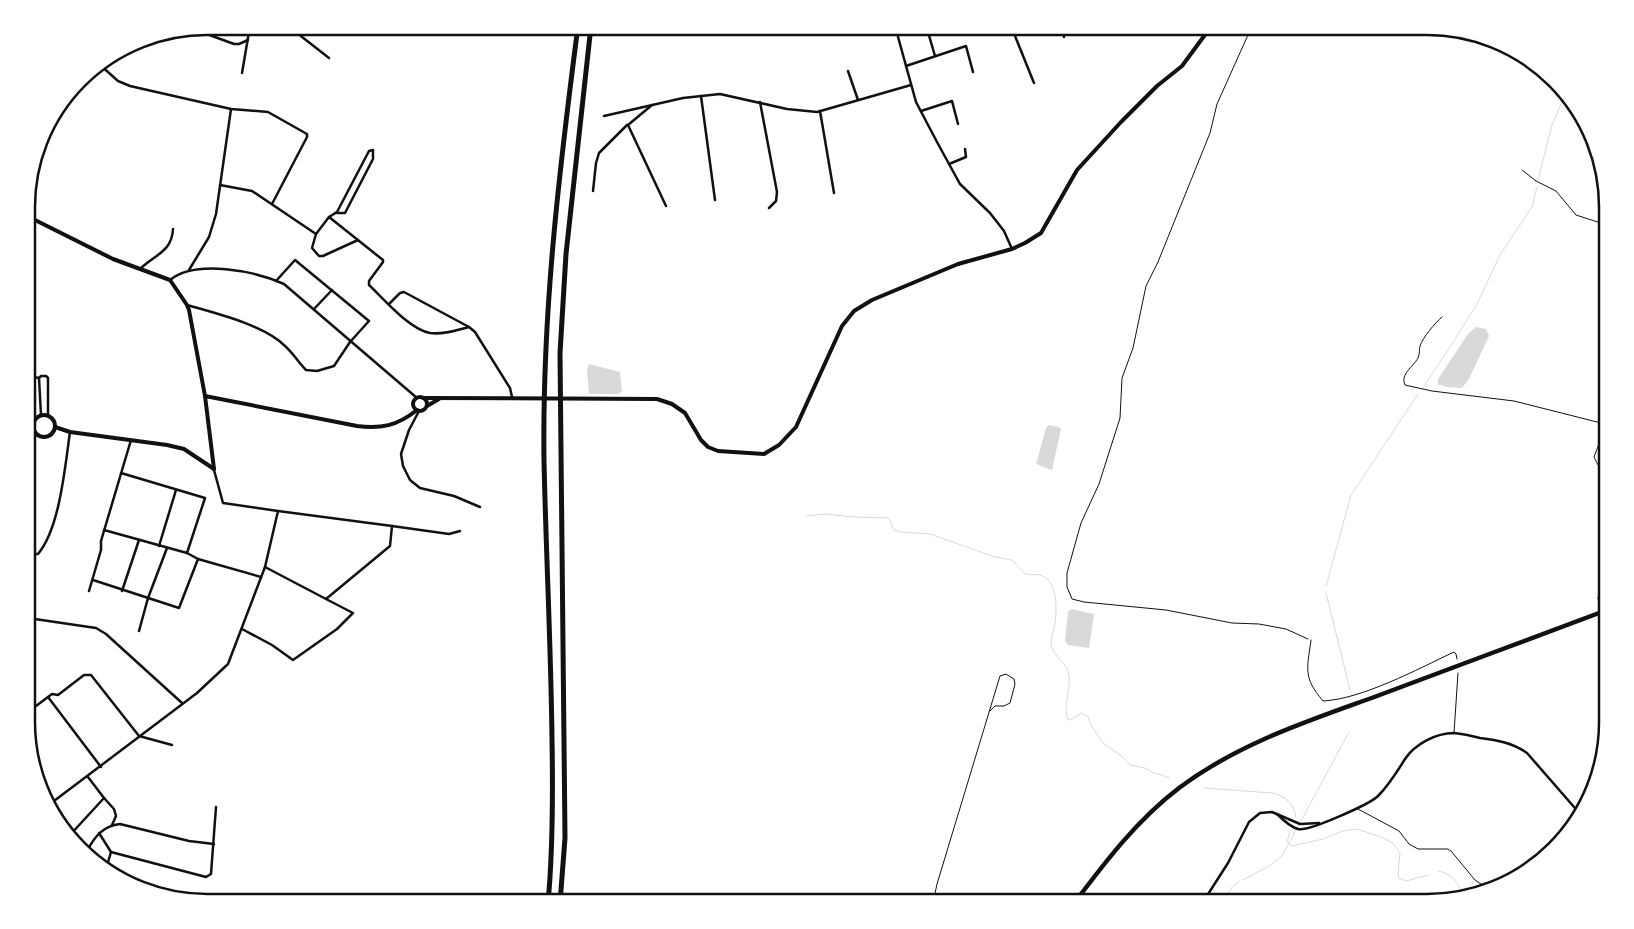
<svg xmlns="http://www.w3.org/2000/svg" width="1634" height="929" viewBox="0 0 1634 929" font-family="'Sofia Sans Condensed',sans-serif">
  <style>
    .water { fill: #d9d9d9 }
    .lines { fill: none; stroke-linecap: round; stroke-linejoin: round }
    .stream { stroke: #d9d9d9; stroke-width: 1 }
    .path { stroke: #111; stroke-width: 1 }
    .service { stroke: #111; stroke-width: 1 }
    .minor { stroke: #111; stroke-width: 2.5 }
    .tertiary { stroke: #111; stroke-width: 4 }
    .trunk { stroke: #111; stroke-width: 4.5 }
    .motorway { stroke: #111; stroke-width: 5 }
    .rim { fill: none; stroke: #111; stroke-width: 2.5 }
  </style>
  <rect width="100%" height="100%" fill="#fff"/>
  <g class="water">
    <path d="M1476 327 1486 329 1489 336 1469 379 1462 388 1446 387 1438 384V379L1468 334Z"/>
    <path d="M589 364 620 372 622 391 619 394H589L587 370Z"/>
    <path d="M1049 425 1059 427 1061 429 1052 470 1036 464 1046 428Z"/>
    <path d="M1071 609 1094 614 1089 648 1068 645 1065 641 1068 612Z"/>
  </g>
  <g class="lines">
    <g class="stream">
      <path d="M1538 180 1552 125 1565 95"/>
      <path d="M1423 388 1466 322 1478 302 1500 255 1532 207 1537 187"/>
      <path d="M806 516 825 514 853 517 889 518 894 530 901 532 930 534 995 557 1012 560 1025 574C1030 575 1035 574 1040 575 1058 580 1057 609 1055 623 1054 630 1051 635 1051 642 1051 655 1064 660 1068 671 1073 688 1062 703 1068 720L1072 719 1082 713 1088 717 1091 725 1103 743 1123 757 1130 765 1145 768 1152 772 1170 778"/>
      <path d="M1326 586 1351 495 1418 394"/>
      <path d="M1326 593 1350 690"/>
      <path d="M1204 788 1273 793C1286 797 1295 804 1296 818"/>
      <path d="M1290 831 1287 842 1292 846 1323 839 1343 831 1357 829 1383 838 1393 843 1400 853 1398 873 1399 878 1406 881 1428 875"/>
      <path d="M1438 871C1451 873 1459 882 1463 895"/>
      <path d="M1243 880 1269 866 1282 856 1349 732"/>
      <path d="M1224 902 1232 887 1239 882"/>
    </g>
    <path class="path" d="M1252 26 1217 104 1210 133 1158 262 1146 286 1133 348 1122 378 1120 418 1099 484 1081 523 1067 573V587L1072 599 1084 602 1166 610 1232 623 1259 624 1286 629 1308 639"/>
    <g class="service">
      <path d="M1522 170 1536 181 1556 191 1576 215 1607 225"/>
      <path d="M1442 317C1435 323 1423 337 1420 346 1419 349 1420 354 1418 358 1413 367 1400 374 1405 385L1432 391 1514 401 1601 423 1604 431 1594 457 1598 465 1607 468"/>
      <path d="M1599 606 1598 597 1607 594"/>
      <path d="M1311 640C1307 670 1303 677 1323 701 1362 699 1418 669 1454 652L1456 654 1457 659"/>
      <path d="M1454 733 1458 673"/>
      <path d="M1601 737 1606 738"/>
      <path d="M1358 809 1399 831 1409 844 1418 849H1448L1451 851 1475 880 1487 888"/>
      <path d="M1583 812 1600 737 1607 669"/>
      <path d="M933 903 937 884 1000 676 1006 674 1014 679 1015 684 1010 703 1004 706H995L990 711"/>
    </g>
    <g class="minor">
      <path d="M288 26 329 58"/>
      <path d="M895 26 916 102 937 142 960 184 990 213 1004 231 1012 249"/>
      <path d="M1011 26 1034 83"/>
      <path d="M1062 26 1064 37"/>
      <path d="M193 29 234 44H239L248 40"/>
      <path d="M928 32 935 56"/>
      <path d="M99 64 118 81 130 86 231 109 268 112 307 134V137L272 204"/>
      <path d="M906 66 966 46 973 72"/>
      <path d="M848 71 858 100"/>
      <path d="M242 73 250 26"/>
      <path d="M701 96 715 200"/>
      <path d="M760 102 777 192 776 201 769 208"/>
      <path d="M652 105 628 125 666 206"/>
      <path d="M820 111 834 193"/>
      <path d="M921 111 952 101 958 124"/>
      <path d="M604 116 683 98 720 94 787 109 817 112 911 85"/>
      <path d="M949 164 966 157 965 149"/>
      <path d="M220 185 252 191 316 234 329 217 337 212 369 151 373 150V159L345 213H335"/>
      <path d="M593 191 596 163 599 153 627 125"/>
      <path d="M329 217 383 260V262L369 281V285C384 299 409 329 430 333 443 335 457 330 469 327"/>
      <path d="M316 234 312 248 319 256H323L358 240"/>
      <path d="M140 269C154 255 172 252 173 229"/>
      <path d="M189 270 209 237 216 214 231 109"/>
      <path d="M170 280C196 259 255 271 284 284L417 398"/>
      <path d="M389 304 400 293 404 292 469 327 475 332 510 388 512 397"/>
      <path d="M187 305C215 313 264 325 285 346 293 353 298 362 306 370L317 371 334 366 350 342 369 321 295 260 276 281"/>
      <path d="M314 309 332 290"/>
      <path d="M28 376 39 378"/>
      <path d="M419 411 409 430 401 454 403 466 410 480 420 488 454 496 480 507"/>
      <path d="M41 415 39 378 41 376H46L48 378V415"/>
      <path d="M121 473 205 498 187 553"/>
      <path d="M392 526 449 534 460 531"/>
      <path d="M104 530 187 553 198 559 261 577"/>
      <path d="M159 546 176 490"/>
      <path d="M28 554H38C60 528 65 466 70 432"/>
      <path d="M265 567 326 599 390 546 392 526 278 511"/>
      <path d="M93 580 179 608 198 559"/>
      <path d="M89 591 101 550V541L131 440"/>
      <path d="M122 591 139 540"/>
      <path d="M28 618 96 628 106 634 182 703"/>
      <path d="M1604 622 1607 628"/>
      <path d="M242 629 272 645 293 660 337 629 353 613 326 599"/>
      <path d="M139 631 148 598 167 548"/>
      <path d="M48 697 52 694 58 695 84 675H91L139 736 172 745"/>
      <path d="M28 712 48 697 101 767"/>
      <path d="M88 777 104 798 114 809 116 816 112 825"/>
      <path d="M50 804 197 693 228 664 265 567 278 511 223 503 214 470"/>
      <path d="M1277 814C1283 820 1290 827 1298 829 1308 832 1370 804 1378 796 1389 785 1397 772 1405 759 1415 744 1436 733 1454 733 1463 734 1472 736 1480 738 1497 740 1513 743 1527 753L1581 815"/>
      <path d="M99 833 111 852 106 869"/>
      <path d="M70 835 104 798"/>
      <path d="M87 851C95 836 103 826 120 824L189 841 214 844"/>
      <path d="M111 852 206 877 211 874 216 807"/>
      <path d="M1203 902 1228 863 1249 822 1260 813 1272 812 1300 824 1319 823"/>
    </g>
    <g class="tertiary">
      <path d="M28 221 35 220 113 259 170 280 187 305 189 310 205 396 214 469"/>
      <path d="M205 396 357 426C381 429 397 426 417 410"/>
      <circle cx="420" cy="404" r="7"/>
      <path d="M423 398 657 399 672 404 685 413 701 440 708 447 718 451 764 454 779 445 796 427 842 326 854 311 872 300 958 264 1012 249 1025 243 1041 233 1077 170 1121 122 1157 86 1182 66 1210 28 1214 26"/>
      <path d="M427 406 439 399"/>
      <circle cx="44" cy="426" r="11"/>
      <path d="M55 427 70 432 167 445 184 449 214 469"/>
      <path d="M28 436 35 432"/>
    </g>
    <path class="trunk" d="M1075 902C1106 861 1137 820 1179 788 1239 743 1308 721 1377 696 1454 667 1530 639 1607 610"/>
    <g class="motorway">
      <path d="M548 903C553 849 553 794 552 739 551 647 546 554 544 461 542 314 559 172 578 26"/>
      <path d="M560 903 565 838 560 353 566 254 591 26"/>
    </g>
  </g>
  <path d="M0 0H1634V929H0ZM207 35H1427A172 172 0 0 1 1599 207V722A172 172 0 0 1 1427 894H207A172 172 0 0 1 35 722V207A172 172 0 0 1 207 35Z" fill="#fff" fill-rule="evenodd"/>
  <path class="rim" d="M207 35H1427A172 172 0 0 1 1599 207V722A172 172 0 0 1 1427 894H207A172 172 0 0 1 35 722V207A172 172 0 0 1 207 35Z"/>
</svg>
